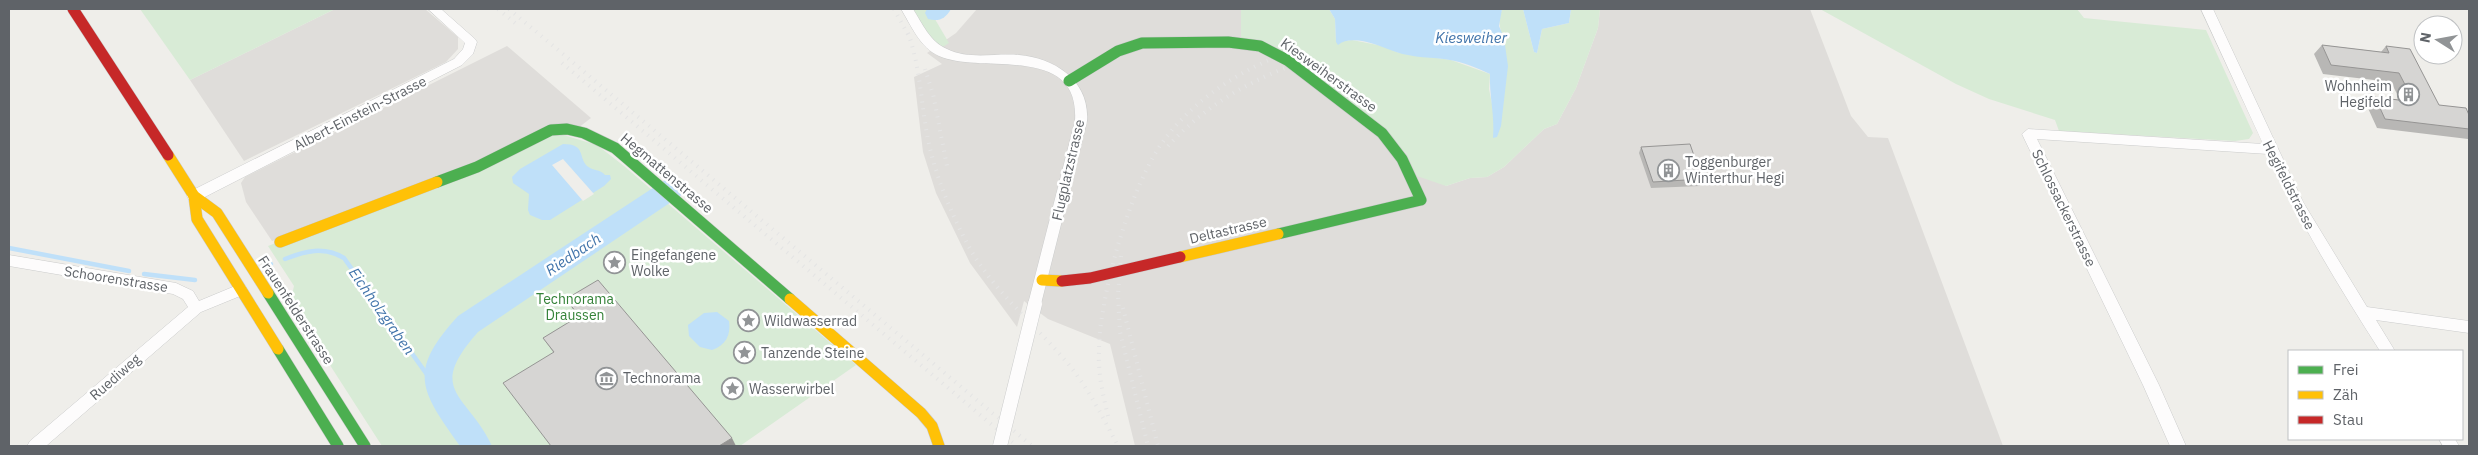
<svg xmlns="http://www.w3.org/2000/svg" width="2478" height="455" viewBox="0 0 2478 455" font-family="'IBM Plex Sans',sans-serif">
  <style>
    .industrial { fill: #dfddda }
    .green { fill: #d8ebd6 }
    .water { fill: #bfe0f9 }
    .pier { fill: #efeeea }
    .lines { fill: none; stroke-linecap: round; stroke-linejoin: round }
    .stream { stroke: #bfe0f9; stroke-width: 4.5 }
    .river { fill: #bfe0f9; fill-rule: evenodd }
    .street-casing { stroke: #cbcccc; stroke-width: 1 }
    .fast-casing { stroke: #cacacb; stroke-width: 12 }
    .slow-casing { stroke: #cacacb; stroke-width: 12 }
    .jam-casing { stroke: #cacacb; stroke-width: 12 }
    .street { fill: #fdfcfc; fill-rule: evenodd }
    .fast { stroke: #4caf50; stroke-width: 11 }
    .slow { stroke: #ffc107; stroke-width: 11 }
    .jam { stroke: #c62828; stroke-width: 11 }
    .rail { stroke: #e4e4e4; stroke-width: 4; stroke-dasharray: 1 6; stroke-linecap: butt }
    .street-bridge-casing { stroke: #cbcccc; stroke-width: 15; stroke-linecap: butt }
    .slow-bridge-casing { stroke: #cacacb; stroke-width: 12; stroke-linecap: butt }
    .jam-bridge-casing { stroke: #cacacb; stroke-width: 12; stroke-linecap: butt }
    .street-bridge { stroke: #fdfcfc; stroke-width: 14 }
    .slow-bridge { stroke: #ffc107; stroke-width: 11 }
    .jam-bridge { stroke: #c62828; stroke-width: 11 }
    .wall { fill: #b8b7b5 }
    .shaded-wall { fill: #969594 }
    .building { fill: #d6d5d3; stroke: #969594 }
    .labels { text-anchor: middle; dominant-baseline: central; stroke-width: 5; stroke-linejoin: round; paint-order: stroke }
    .street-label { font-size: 14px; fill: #5f6368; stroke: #fff }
    .poi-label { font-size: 14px; fill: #5f6368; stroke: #fff; text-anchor: start }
    .park-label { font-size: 14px; fill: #348238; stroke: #fff }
    .water-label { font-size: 15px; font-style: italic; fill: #4174aa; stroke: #fff }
  </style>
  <rect width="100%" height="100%" fill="#efeeea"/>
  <g class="industrial">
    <path d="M335 9H425L458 37V49L446 62 244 161 190 80Z"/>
    <path d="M977 9H1241V36L1262 35 1446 186 1470 178 1487 177 1504 167 1544 129 1557 124 1576 88 1598 28 1600 9H1810L1851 116 1868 137 1888 138 2003 446H1135L1110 344 1048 319 1024 301 1017 327 970 263 936 193 923 152 914 77 942 64 927 53 956 33Z"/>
    <path d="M507 46 591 118 574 131 272 241 246 202 241 183 245 177Z"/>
  </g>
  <g class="green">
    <path d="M140 9H335L190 80Z"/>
    <path d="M907 9H929L949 43 938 50 925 38Z"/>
    <path d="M1241 9H1329L1335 19 1336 42 1352 40 1388 47 1396 52 1451 60 1490 74 1489 89 1495 119 1494 138 1501 34 1499 19 1502 9H1523L1534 52 1537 53 1542 29 1569 23 1571 9H1600L1598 28 1576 88 1557 124 1544 129 1504 167 1487 177 1470 178 1446 186 1417 176 1406 153 1278 48 1262 41 1241 38Z"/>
    <path d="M1820 9H2077L2084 18 2206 30 2253 133 2249 139 2235 141 2059 131 2055 120 1989 99 1956 84Z"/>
    <path d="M560 134 597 145 624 166 856 365 740 446H382L290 303 294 286 268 246 550 135Z"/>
  </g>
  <g class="water">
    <path d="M1329 9H1502L1499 26 1504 38 1508 66 1501 126 1497 137 1493 138C1495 116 1489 95 1490 74 1477 68 1463 62 1450 60 1433 57 1413 58 1396 52 1382 47 1352 33 1338 45L1336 42 1335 19Z"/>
    <path d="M1523 9H1571L1569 23 1542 29 1537 53 1534 52Z"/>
    <path d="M563 144C586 144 578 157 587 166 593 171 600 169 605 175H610L611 179 604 186 550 220H542L530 215 528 210 529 194 513 183 512 177 520 169Z"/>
    <path d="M717 312 729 321C731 335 726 345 712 350L700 347 689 336 688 325 704 313Z"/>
  </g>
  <path class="pier" d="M563 159 594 194 583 201 552 165Z"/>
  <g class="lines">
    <g class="stream">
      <path d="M9 248 129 271"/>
      <path d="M285 259C305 251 324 246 344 258L438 390"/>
      <path d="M265 266 271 264"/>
      <path d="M144 274 195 280"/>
    </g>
    <g class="river">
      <path d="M927 9H951C945 19 939 22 928 19L925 13Z"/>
      <path d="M674 177 683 180 687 187 683 194 478 332C425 392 467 393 492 446H460C420 390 407 372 458 316L665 180Z"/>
    </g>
    <defs>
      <g id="street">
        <path d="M428 9H441L475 39 477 42 473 54 462 65 199 200H189L187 196 189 192 454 59 463 49 465 43Z"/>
        <path d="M901 9H913C922 23 930 42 947 49 969 60 995 53 1019 55 1055 58 1090 81 1087 121L1040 308H1030L1028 304 1075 121C1080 42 982 75 939 56 920 48 911 25 901 9Z"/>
        <path d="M2201 9H2213L2303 202 2367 307 2469 321V333L2376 320 2395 351H2380C2339 287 2300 223 2268 154L2037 139 2159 385 2186 446H2170L2143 385 2022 134 2028 129 2263 144Z"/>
        <path d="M9 255 176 283 193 291 199 301 240 284 245 286 247 290 245 294 201 312 46 446H27L30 441 188 307 183 299 173 294 9 266Z"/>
        <path d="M2439 439H2455L2459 446H2443Z"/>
      </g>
      <g id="fast">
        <path d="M1069 81 1118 51 1142 43 1228 42 1260 46 1287 60 1382 133 1402 159 1421 200 1278 234"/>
        <path d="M437 182 477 167 551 130 567 129 584 133 615 148 790 299"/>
        <path d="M268 293 365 446"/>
        <path d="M278 349 338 446"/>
      </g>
      <g id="slow">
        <path d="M168 155 194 196 217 213 268 293"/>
        <path d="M194 196 197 219 278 349"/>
        <path d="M280 242 437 182"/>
        <path d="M1042 280 1062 281"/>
        <path d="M790 299 921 413 932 426 939 446"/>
      </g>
      <path id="jam" d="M73 9 168 155"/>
    </defs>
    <use href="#street" class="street-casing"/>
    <use href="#fast" class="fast-casing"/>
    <use href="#slow" class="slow-casing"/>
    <use href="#jam" class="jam-casing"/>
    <use href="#street" class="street"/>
    <use href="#fast" class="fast"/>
    <use href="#slow" class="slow"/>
    <use href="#jam" class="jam"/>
    <g class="rail">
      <path d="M498 9 515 23"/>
      <path d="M509 9 1032 446"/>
      <path d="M894 9 911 40"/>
      <path d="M908 33C921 69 921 107 929 144 937 180 952 215 969 247 993 290 1032 322 1064 359 1087 385 1102 416 1118 446"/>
      <path d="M562 63 1017 446"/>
      <path d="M925 69 933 94 948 171"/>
      <path d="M1168 146C1201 110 1240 86 1285 68"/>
      <path d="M1121 256 1118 295 1120 332 1148 446"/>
      <path d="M1123 308 1158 446"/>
      <path d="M1108 416C1103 395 1098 374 1099 352 1099 296 1132 178 1168 135 1196 100 1231 77 1271 59"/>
    </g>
    <defs>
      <path id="street-bridge" d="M1000 446 1035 304"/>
      <path id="slow-bridge" d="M1180 257 1278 234"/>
      <path id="jam-bridge" d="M1062 281 1090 278 1180 257"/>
    </defs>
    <use href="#street-bridge" class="street-bridge-casing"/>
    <use href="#slow-bridge" class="slow-bridge-casing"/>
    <use href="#jam-bridge" class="jam-bridge-casing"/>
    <use href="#street-bridge" class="street-bridge"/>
    <use href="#slow-bridge" class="slow-bridge"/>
    <use href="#jam-bridge" class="jam-bridge"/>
  </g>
  <g class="wall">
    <path d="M2322 45 2381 52 2386 46 2439 105 2469 115V137L2468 139 2377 128 2367 106 2375 97 2400 100 2391 82 2323 74 2314 54Z"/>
    <path d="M1641 147 1702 179 1700 186 1651 188 1639 153Z"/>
    <path d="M566 299 732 438 553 352 543 338 578 317Z"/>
  </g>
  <path class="shaded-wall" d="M732 438 736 446H719Z"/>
  <g class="building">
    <path d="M2322 45 2389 53 2386 46 2410 49 2439 105 2466 108 2469 115V129L2385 119 2375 97 2414 102 2399 73 2331 65Z"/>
    <path d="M1690 144 1702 179 1653 182 1641 147Z"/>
    <path d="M598 280 732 438 719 446H551L503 383 554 352 543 338 579 316 566 299Z"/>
  </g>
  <defs>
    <symbol id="building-ring" viewBox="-11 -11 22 22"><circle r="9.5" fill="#fff" stroke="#919496" stroke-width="1.5"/><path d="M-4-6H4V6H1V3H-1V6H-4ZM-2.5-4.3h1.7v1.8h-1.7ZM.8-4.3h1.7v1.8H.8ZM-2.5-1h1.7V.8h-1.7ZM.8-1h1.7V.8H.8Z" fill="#919496"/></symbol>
    <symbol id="sight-ring" viewBox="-11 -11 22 22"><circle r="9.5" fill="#fff" stroke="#919496" stroke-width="1.5"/><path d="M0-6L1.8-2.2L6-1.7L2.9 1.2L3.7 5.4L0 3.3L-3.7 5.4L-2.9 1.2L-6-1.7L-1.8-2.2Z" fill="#919496"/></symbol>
    <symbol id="museum-ring" viewBox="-11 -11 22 22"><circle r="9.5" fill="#fff" stroke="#919496" stroke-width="1.5"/><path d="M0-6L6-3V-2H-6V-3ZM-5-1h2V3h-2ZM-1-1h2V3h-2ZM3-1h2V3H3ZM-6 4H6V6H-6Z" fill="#919496"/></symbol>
  </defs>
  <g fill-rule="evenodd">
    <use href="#building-ring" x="2396" y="82" width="25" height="25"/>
    <use href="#building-ring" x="1656" y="158" width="25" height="25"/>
    <use href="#sight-ring" x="602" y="250" width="25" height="25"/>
    <use href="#sight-ring" x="736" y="308" width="25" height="25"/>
    <use href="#sight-ring" x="732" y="340" width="25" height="25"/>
    <use href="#museum-ring" x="594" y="366" width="25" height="25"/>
    <use href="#sight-ring" x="720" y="376" width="25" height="25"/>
  </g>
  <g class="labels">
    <g class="street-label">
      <text transform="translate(1329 75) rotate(36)">Kiesweiherstrasse</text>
      <text transform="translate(360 113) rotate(-27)">Albert-Einstein-Strasse</text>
      <text transform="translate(1068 170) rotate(-77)">Flugplatzstrasse</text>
      <text transform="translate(667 173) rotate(40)">Hegmattenstrasse</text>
      <text transform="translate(2289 185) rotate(63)">Hegifeldstrasse</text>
      <text transform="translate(2064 208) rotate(64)">Schlossackerstrasse</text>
      <text transform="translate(1228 230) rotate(-13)">Deltastrasse</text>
      <text transform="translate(116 279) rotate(9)">Schoorenstrasse</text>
      <text transform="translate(296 310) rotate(57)">Frauenfelderstrasse</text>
      <text transform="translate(115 377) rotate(-41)">Ruediweg</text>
    </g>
    <g class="poi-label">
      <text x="2392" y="86" text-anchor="end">Wohnheim<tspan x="2392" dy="16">Hegifeld</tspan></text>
      <text x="1685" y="162">Toggenburger<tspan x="1685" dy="16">Winterthur Hegi</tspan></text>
      <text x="631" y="255">Eingefangene<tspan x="631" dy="16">Wolke</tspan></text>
      <text x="764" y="321">Wildwasserrad</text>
      <text x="761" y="353">Tanzende Steine</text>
      <text x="623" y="378">Technorama</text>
      <text x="749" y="389">Wasserwirbel</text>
    </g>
    <g class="park-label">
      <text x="575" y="299">Technorama<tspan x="575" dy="16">Draussen</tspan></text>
    </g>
    <g class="water-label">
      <text x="1471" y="37">Kiesweiher</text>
      <text transform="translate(573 254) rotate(-34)">Riedbach</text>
      <text transform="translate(382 311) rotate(55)">Eichholzgraben</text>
    </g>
  </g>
  <rect width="2478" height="455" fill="none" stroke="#5f6368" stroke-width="20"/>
  <rect x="2288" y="350" width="175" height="90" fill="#ffffff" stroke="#bfc1c3"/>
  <rect x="2298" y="366" width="25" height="8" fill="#4caf50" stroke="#bfc1c3"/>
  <text x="2333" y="375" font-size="15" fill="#5f6368">Frei</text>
  <rect x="2298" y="391" width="25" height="8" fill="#ffc107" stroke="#bfc1c3"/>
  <text x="2333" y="400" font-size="15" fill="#5f6368">Zäh</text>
  <rect x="2298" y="416" width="25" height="8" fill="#c62828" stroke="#bfc1c3"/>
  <text x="2333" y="425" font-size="15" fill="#5f6368">Stau</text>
  <g transform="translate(2438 40) rotate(281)"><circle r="24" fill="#ffffff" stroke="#bfc1c3"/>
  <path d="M0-4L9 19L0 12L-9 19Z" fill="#919496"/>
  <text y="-8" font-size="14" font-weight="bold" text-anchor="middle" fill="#5f6368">N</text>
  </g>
</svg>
